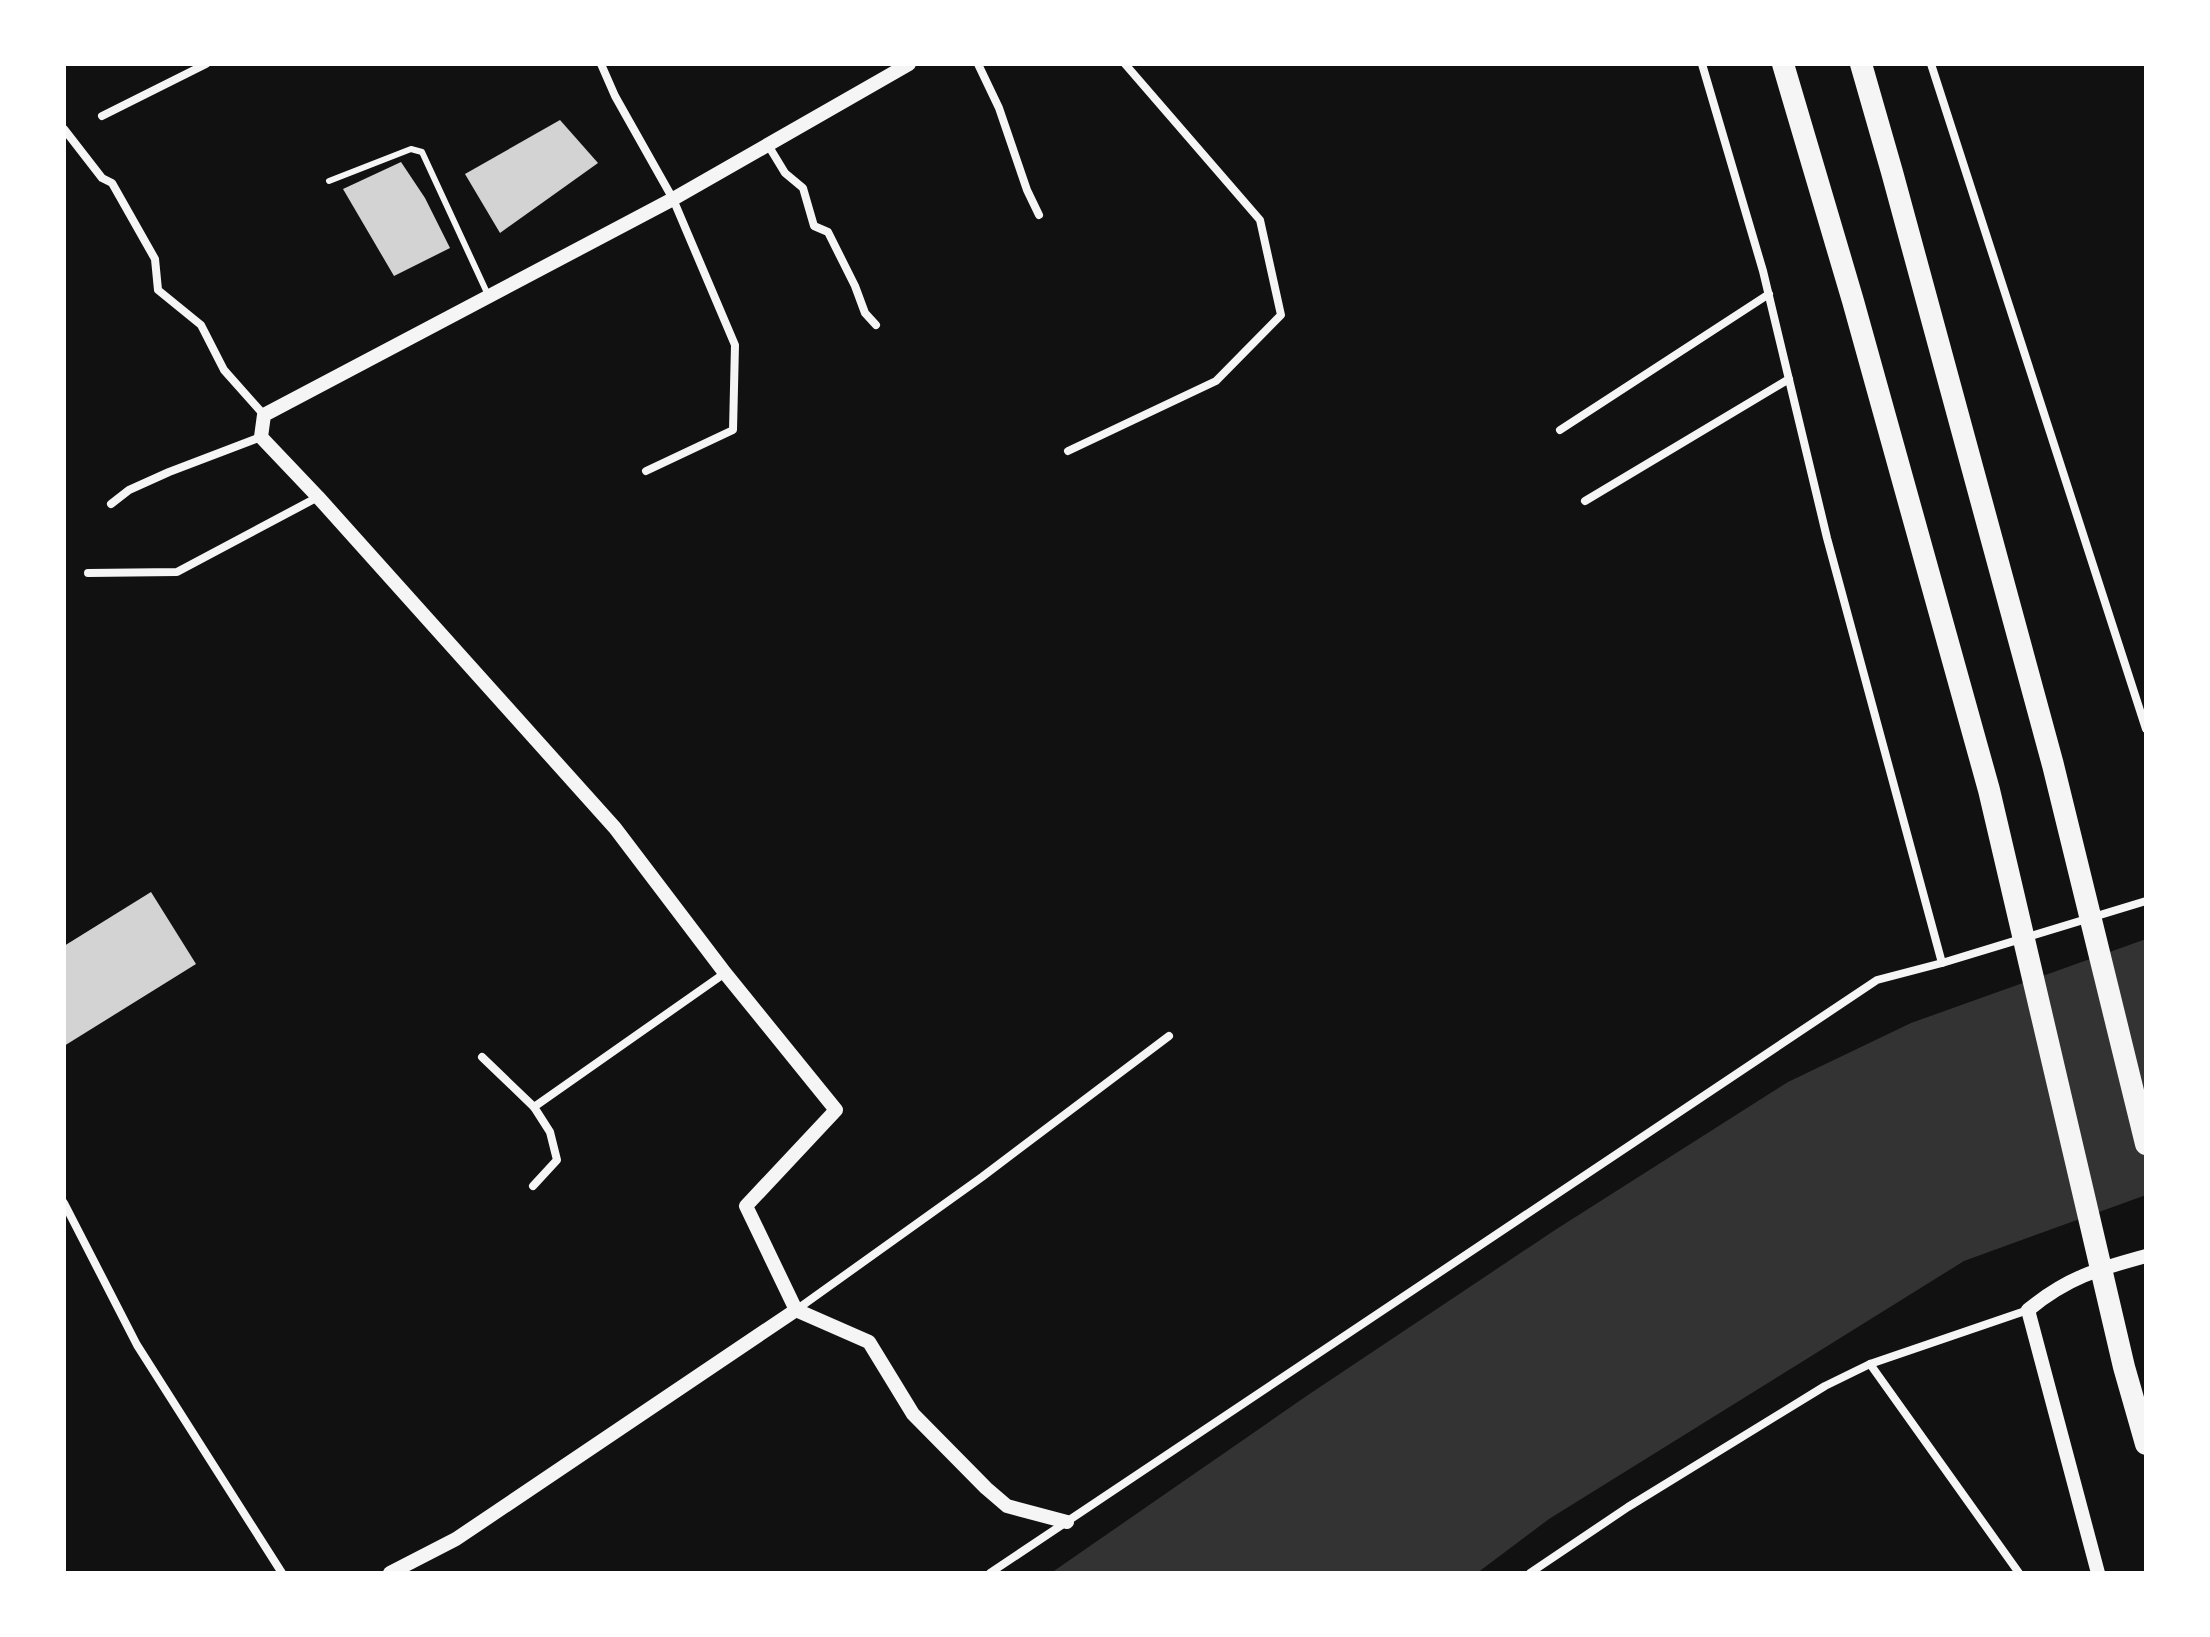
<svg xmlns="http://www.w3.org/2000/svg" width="2210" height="1637" viewBox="0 0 2210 1637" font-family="Mulish,sans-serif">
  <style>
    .water { fill: #333 }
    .building { fill: #d3d3d3 }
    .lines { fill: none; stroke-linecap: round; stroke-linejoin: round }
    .service { stroke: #f5f5f5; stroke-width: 6 }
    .minor { stroke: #f5f5f5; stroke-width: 8 }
    .tertiary { stroke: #f5f5f5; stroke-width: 14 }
    .trunk { stroke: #f5f5f5; stroke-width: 22 }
  </style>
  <rect width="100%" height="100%" fill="#111"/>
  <path class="water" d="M2146 939V1195L1964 1261 1549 1519 1477 1573H1051L1308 1395 1555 1230 1788 1082 1911 1023Z"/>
  <g class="building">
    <path d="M560 120 598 163 500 233 465 174Z"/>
    <path d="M401 162 425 198 450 248 394 276 343 189Z"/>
    <path d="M151 892 196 964 64 1046V946Z"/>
  </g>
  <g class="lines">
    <path class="service" d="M329 181 411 149 422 152 489 297"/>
    <g class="minor">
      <path d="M601 64 615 96 673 199 735 345 733 430 646 471"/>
      <path d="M978 64 999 108 1027 190 1039 215"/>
      <path d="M1702 64 1763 271 1827 538 1942 963"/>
      <path d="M1931 64 2146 729"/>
      <path d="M102 116 206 64"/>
      <path d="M64 129 102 178 112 183 155 259 158 290 201 325 224 370 264 415"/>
      <path d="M768 145 785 173 803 188 814 226 828 232 855 286 865 313 876 325"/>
      <path d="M1560 430 1769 294"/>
      <path d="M1068 451 1216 381 1281 315 1260 220 1125 64"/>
      <path d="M1585 501 1789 379"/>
      <path d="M111 504 129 490 169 472 261 437"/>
      <path d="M88 573 177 572 318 497"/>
      <path d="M482 1057 534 1107"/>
      <path d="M533 1186 557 1160 550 1132 534 1107 725 973"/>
      <path d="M64 1203 137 1345 282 1573"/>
      <path d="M796 1310 982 1177 1169 1036"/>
      <path d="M1870 1364 2019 1573"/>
      <path d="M990 1573 1877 980 1942 963 2146 901"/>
      <path d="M1530 1573 1628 1507 1825 1386 1870 1364 2028 1310"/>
    </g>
    <g class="tertiary">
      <path d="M796 1310 746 1206 836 1110 725 973 615 828 318 497 261 437 264 415 673 199 909 64"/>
      <path d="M796 1310 869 1342 913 1414 986 1488 1007 1506 1067 1522"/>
      <path d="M390 1573 456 1539 796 1310"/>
      <path d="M2098 1573 2028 1310C2068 1277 2098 1269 2146 1256"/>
    </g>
    <g class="trunk">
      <path d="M1783 64 1853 301 1989 790 2124 1367 2146 1444"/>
      <path d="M1861 64 1892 172 2053 765 2146 1144"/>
    </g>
  </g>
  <rect width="2210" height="1637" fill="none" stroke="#ffffff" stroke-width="132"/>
</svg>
